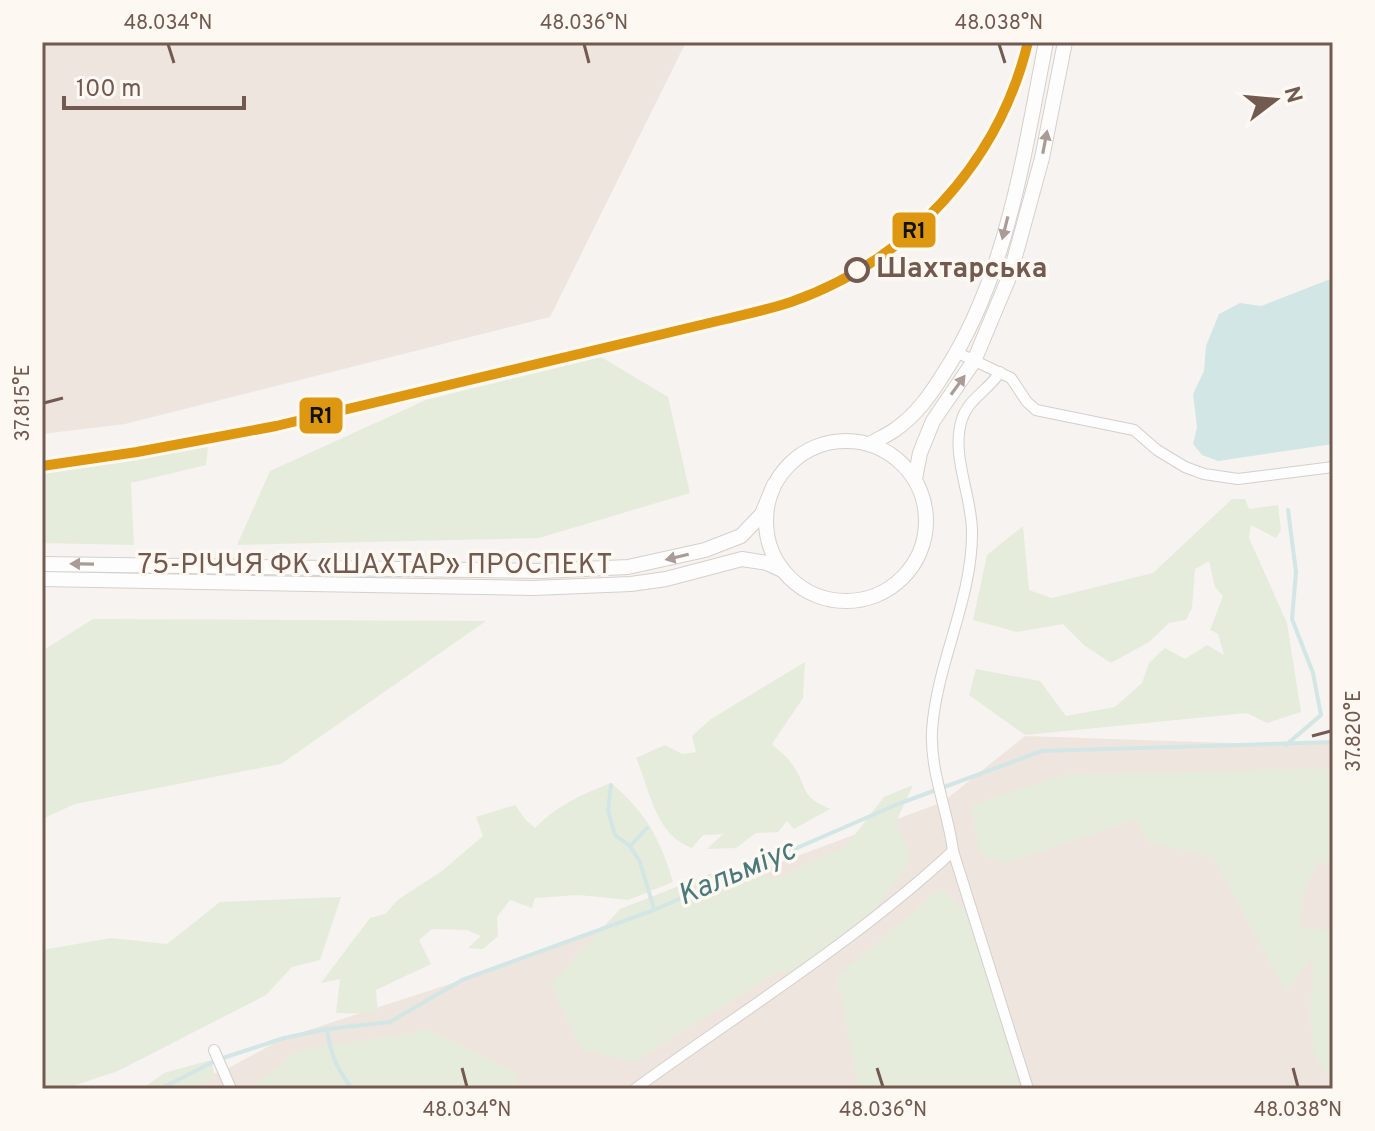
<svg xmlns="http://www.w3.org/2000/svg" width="1375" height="1131" viewBox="0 0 1375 1131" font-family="Overpass,sans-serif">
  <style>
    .residential { fill: #eee5de }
    .green { fill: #e6ecdc }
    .water { fill: #d2e6e6 }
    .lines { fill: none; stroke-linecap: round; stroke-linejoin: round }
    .stream { stroke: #d2e6e6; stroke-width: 4 }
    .street-casing { stroke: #d4cfca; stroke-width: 12 }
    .secondary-casing { stroke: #d6d0cb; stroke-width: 16 }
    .street { stroke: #fefdfd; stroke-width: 10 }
    .secondary { stroke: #fefdfd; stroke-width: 14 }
    .rail-1-casing { stroke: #fdf8f2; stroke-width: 16 }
    .rail-1 { stroke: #dd9710; stroke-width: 10 }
    .oneway { fill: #ab9b96 }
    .ticks { fill: none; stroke: #735a51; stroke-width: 3 }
    .stop-dot { fill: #fdf8f2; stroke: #735a51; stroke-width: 4 }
    .labels { text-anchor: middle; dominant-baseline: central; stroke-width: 7; stroke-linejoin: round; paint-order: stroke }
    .stop-label { font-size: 28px; font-weight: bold; fill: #735a51; stroke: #fdf8f2; text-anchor: start }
    .street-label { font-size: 28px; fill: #735a51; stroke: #fdf8f2 }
    .water-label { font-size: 30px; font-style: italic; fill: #4a797c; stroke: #fdf8f2 }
    .line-badge { stroke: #fdf8f2; stroke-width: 3 }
    .pale-badge-label { font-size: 22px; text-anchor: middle; font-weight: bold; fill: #111 }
    .neatline { fill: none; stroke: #735a51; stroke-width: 3 }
    .ticks-label { font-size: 20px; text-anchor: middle; fill: #735a51 }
  </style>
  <rect width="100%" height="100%" fill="#f6f3f0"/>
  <g class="residential">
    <path d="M42 42H686L550 317 125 424 42 434Z"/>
    <path d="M1025 736 1286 745 1333 740V1089H165L223 1071 284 1038 462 980 943 802Z"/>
  </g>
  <g class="green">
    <path d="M601 357 668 397 690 493 539 538 237 545 270 471 426 400Z"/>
    <path d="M208 446 206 465 131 483 134 545 42 543V462L127 461Z"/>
    <path d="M1232 499H1245L1249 509 1278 505 1281 530 1276 538 1251 525 1249 538 1287 623 1301 712 1267 723 1247 713 1025 735 969 695 976 669 1040 681 1066 716 1115 707 1142 683 1149 663 1165 648 1185 659 1207 645 1224 655 1218 634 1210 630 1223 596 1215 587 1209 561 1195 569 1192 608 1186 620 1169 623 1149 642 1111 663 1085 646 1063 624 1017 632 973 620 987 555 1023 526 1029 590 1052 598 1153 573Z"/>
    <path d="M93 619 486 621 281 764 75 804 42 819V651Z"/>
    <path d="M805 662 803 698 772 744C779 751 789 758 794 767 809 790 799 795 830 809L794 829 787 821 778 832 756 833 736 848 707 849 723 834 703 835 692 848C655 835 650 790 636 758L665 745 682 754 696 752 692 736 711 719Z"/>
    <path d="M1333 768V861L1316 864 1304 892 1301 927 1333 932V1085L1313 1052 1310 1014 1314 955 1286 991 1213 857 1148 842 1137 819 1007 863 980 855 971 805 1063 775Z"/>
    <path d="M611 783C645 811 661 840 673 882L628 900 579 895 535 898 532 908 510 900 497 917 498 936 483 949 468 948 481 936 467 930 432 929 419 940 431 964 376 990 378 1014 336 1013 340 979 321 983 370 918 385 914 399 899 442 871 483 836 476 817 515 805 525 819 535 828C556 806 582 794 611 783Z"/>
    <path d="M913 785 896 822 911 860 873 913 790 974 779 971 634 1062 581 1049 551 984 620 909 715 872 778 878 846 846 884 797Z"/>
    <path d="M941 888 970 915 1020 1089H862L858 1085 837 977Z"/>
    <path d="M341 897 320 960 292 967 266 995 118 1071 64 1089H42V950L111 938 167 944 220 902Z"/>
    <path d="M429 1030 519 1074 516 1089 251 1088 300 1050Z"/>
    <path d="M211 1060 215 1076 191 1089H142L164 1073Z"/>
  </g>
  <path class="water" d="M1333 278V444L1218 461 1202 455 1193 444 1197 427 1193 394 1204 371 1206 346 1219 314 1240 303 1261 306Z"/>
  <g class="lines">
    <g class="stream">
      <path d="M1286 745 1321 715 1313 673 1292 619 1296 572 1288 510"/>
      <path d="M611 785 608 811 615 835 630 846 640 862 654 909"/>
      <path d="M630 846 647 828"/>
      <path d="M327 1030C331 1055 337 1069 352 1089"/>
      <path d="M160 1089 217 1060 284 1038 327 1029 390 1022 462 980 654 910 898 804 1042 751 1333 742"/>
    </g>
    <defs>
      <g id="street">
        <path d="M958 353 1011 378 1027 402 1036 410 1134 430 1157 450 1185 467 1204 474 1238 479 1333 467"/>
        <path d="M1000 372C989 390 968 399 962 419 950 456 973 497 972 534 972 600 936 665 932 731 930 773 948 810 953 851L1028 1089"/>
        <path d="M214 1050 231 1089"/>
        <path d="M635 1089C742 1011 856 941 953 851"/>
      </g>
      <g id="secondary">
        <circle cx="846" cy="521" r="80"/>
        <path d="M870 444C878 439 888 435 896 429 917 414 931 394 944 373 1007 276 1024 154 1046 42"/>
        <path d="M915 479 920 453 933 421 974 361 1010 275 1042 158 1065 42"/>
        <path d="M42 564 540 571 628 567 705 550 741 536 762 514 774 485"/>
        <path d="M42 579 533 588 631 584 666 579 742 559 767 563 782 570"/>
      </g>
    </defs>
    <use href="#street" class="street-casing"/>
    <use href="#secondary" class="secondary-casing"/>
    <use href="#street" class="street"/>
    <use href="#secondary" class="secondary"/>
    <defs>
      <path id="rail-1" d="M42 466 137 452 276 426 726 319C747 314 770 309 791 302 908 261 999 163 1028 42"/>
    </defs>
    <use href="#rail-1" class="rail-1-casing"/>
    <use href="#rail-1" class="rail-1"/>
  </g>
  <defs><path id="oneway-solid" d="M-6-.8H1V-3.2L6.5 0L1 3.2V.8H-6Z" transform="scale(2)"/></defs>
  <g class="oneway">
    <use href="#oneway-solid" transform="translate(1045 142) rotate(-79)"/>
    <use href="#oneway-solid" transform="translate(1005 228) rotate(104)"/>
    <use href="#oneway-solid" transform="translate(958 385) rotate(-54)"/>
    <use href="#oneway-solid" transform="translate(677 557) rotate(167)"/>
    <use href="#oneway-solid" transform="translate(82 564) rotate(-179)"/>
  </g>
  <path class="ticks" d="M168 44 174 63M584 44 589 63M999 44 1005 63M44 403 63 398M1312 736 1331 731M462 1068 467 1087M877 1068 883 1087M1293 1068 1298 1087"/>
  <circle class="stop-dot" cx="857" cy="270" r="11"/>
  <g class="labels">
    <g class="stop-label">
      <text x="876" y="270">Шахтарська</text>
    </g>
    <g class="street-label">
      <text x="375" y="566">75-РІЧЧЯ ФК «ШАХТАР» ПРОСПЕКТ</text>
    </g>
    <g class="water-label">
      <text transform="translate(737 874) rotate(-23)">Кальміус</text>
    </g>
  </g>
  <g class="line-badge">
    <rect x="891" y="211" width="46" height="38" rx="8" fill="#dd9710"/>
    <rect x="298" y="396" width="46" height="39" rx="8" fill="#dd9710"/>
  </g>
  <g class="pale-badge-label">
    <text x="914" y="238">R1</text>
    <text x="321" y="423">R1</text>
  </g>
  <rect width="1375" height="1131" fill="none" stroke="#fdf8f2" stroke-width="88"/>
  <g transform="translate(1275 100) rotate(74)" stroke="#fdf8f2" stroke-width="6" paint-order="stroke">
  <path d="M0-6L14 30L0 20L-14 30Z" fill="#735a51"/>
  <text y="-12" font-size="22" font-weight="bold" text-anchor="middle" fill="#735a51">N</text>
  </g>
  <path d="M64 96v12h180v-12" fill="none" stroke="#735a51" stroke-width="4"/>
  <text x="76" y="96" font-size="24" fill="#735a51" stroke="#fdf8f2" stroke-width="6" paint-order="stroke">100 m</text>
  <rect x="44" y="44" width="1287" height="1043" class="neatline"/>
  <g class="ticks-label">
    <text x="168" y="29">48.034°N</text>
    <text x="584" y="29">48.036°N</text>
    <text x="999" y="29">48.038°N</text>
    <text transform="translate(22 403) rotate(-90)" y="7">37.815°E</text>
    <text transform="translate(1353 731) rotate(-90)" y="7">37.820°E</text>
    <text x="467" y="1116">48.034°N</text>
    <text x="883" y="1116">48.036°N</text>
    <text x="1298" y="1116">48.038°N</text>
  </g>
</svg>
